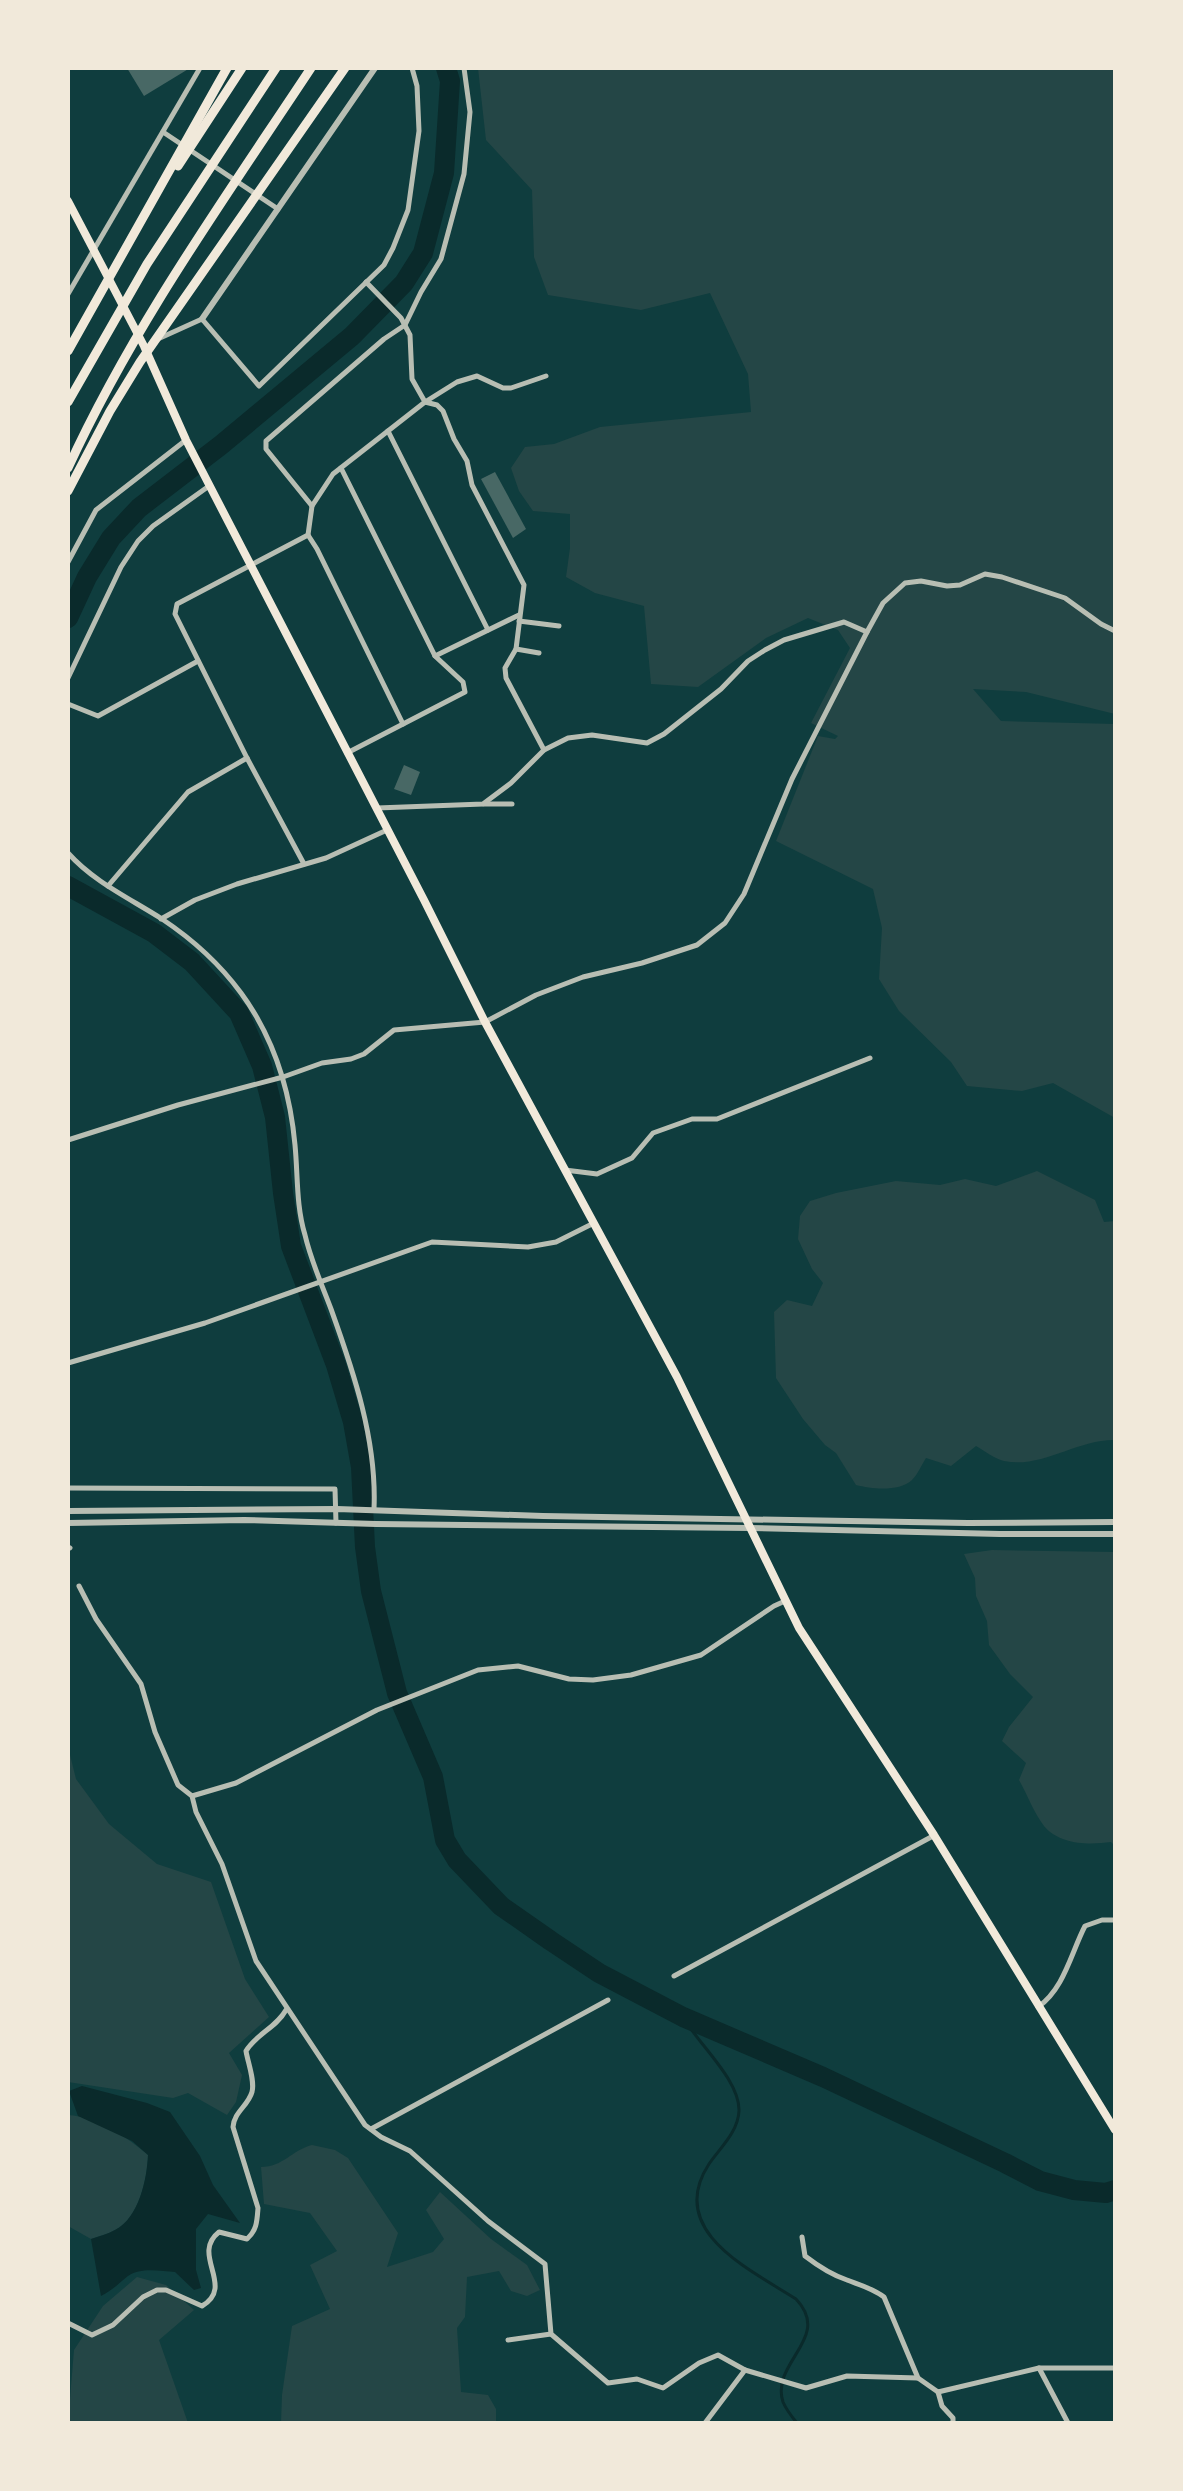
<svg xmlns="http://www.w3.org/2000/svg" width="1183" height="2491" viewBox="0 0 1183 2491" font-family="Mulish,sans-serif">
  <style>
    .green { fill: #244646 }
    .water { fill: #0a2a2b }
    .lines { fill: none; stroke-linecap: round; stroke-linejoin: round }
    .stream { stroke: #0a2a2b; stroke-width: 3 }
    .river { stroke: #0a2a2b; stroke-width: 20 }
    .building { fill: #486865 }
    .minor { stroke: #b8beb3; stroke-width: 5 }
    .tertiary { stroke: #b8beb3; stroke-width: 6 }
    .primary { stroke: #f1e9da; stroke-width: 8 }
    .motorway { stroke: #f1e9da; stroke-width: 9 }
  </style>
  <rect width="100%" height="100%" fill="#0f3d3e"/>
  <g class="green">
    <path d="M478 68H1115V714L1026 692 973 689 1001 721 1115 724V1118L1053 1083 1022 1091 967 1086 951 1062 899 1011 879 979 882 928 873 889 776 841 818 736 835 739 838 736 811 723 850 648 838 630 808 618 766 638 698 687 651 684 644 606 595 593 566 577 570 548V514L533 511 519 491 511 468 525 447 554 444 600 427 751 412 748 374 710 293 641 310 548 295 534 257 532 190 486 140Z"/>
    <path d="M1037 1171 1095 1200 1104 1222 1115 1221V1440C1078 1439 1041 1469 1004 1461 995 1459 985 1451 976 1446L951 1466 926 1458C922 1464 918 1474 912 1480 899 1492 872 1489 856 1485L836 1453 825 1445 803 1419 776 1378 774 1312 787 1300 812 1306 823 1283 812 1269 798 1239 800 1216 810 1201 836 1193 896 1181 940 1185 965 1179 996 1186Z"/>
    <path d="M992 1550 1115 1552V1846L1111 1842C1089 1845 1060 1845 1044 1826 1034 1813 1027 1794 1019 1780L1026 1763 1002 1741 1009 1727 1033 1697 1010 1674 989 1645 987 1621 976 1596 975 1578 964 1554Z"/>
    <path d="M68 1747 76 1779 109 1824 157 1864 211 1882 245 1979 269 2017 229 2053 242 2075 236 2102 227 2115 188 2093 173 2098 68 2082Z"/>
    <path d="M68 2115C97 2117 126 2136 148 2155 147 2179 139 2218 115 2230 108 2234 99 2236 91 2239L68 2226Z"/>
    <path d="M312 2145 335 2150 348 2158 398 2233 387 2267 433 2252 444 2239 426 2210 440 2192 491 2239 527 2265 540 2290 527 2296 511 2291 499 2271 467 2277 465 2317 457 2328 461 2392 488 2395 496 2409V2423H281L282 2395 292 2326 330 2309 310 2265 337 2251 310 2213 264 2204 261 2167C283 2167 292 2150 312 2145Z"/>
    <path d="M137 2277 166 2285 194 2310 159 2340 188 2423H68L74 2350 103 2306Z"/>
  </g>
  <path class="water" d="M82 2086 147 2103 170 2112 200 2156 213 2185 240 2223 208 2214 196 2229V2270L201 2288 194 2290 175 2272C161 2271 140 2267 128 2276 118 2284 113 2290 101 2296L91 2239C99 2236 108 2234 115 2230 139 2218 147 2179 148 2155L132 2141 78 2116 69 2091Z"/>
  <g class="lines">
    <path class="stream" d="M683 2017C698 2044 740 2080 739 2111 738 2132 720 2148 709 2164 665 2231 751 2270 796 2299 833 2338 770 2362 783 2402 786 2409 792 2417 797 2423"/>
    <g class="river">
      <path d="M68 618 87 577 111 538 139 508 221 445 352 336 404 283 423 253 444 173 450 81 446 68"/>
      <path d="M68 886 154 933 192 962 239 1013 262 1066 275 1117 283 1193 291 1246 336 1365 353 1422 361 1467 365 1547 371 1591 397 1693 433 1777 445 1840 457 1860 501 1906 551 1941 599 1973 683 2017 823 2077 1005 2163 1040 2181 1074 2190 1106 2193 1115 2190"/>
    </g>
  </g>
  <g class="building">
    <path d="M127 68H190L144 96Z"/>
    <path d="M495 472 526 529 513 538 481 479Z"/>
    <path d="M404 765 420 772 411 795 394 789Z"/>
  </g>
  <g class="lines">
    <g class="minor">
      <path d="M163 132 278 209"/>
      <path d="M366 282 401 318 410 335 412 379 425 402 437 405 443 411 454 439 467 461 472 485 524 585 516 649 505 668 506 678 544 750"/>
      <path d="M68 294 200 68"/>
      <path d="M160 338 202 319 259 386 384 265 393 248 408 210 419 131 417 86 412 68"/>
      <path d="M388 431 488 630"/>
      <path d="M341 468 435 656"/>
      <path d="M312 506 333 474 425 402 457 382 477 376 503 388H511L546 376"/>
      <path d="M308 535 317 549 403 724"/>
      <path d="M68 562 96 510 186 440"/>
      <path d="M519 621 559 626"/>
      <path d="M516 649 539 653"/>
      <path d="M68 678 121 567 138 541 153 526 209 486"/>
      <path d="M68 704 98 716 198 661"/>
      <path d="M347 753 465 692 463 682 435 656 519 615"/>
      <path d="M484 804H512"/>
      <path d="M377 808 483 804 511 783 544 750 568 738 592 735 647 743 664 734 721 689 748 661 765 650 784 640 844 622 867 632"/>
      <path d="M68 853C94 882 129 898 162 919 192 939 219 963 241 993 274 1038 290 1090 295 1145 298 1176 296 1205 305 1235 311 1261 322 1285 331 1309 354 1373 377 1441 374 1509"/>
      <path d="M304 864 247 758 175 614 177 604 308 535 312 506 266 449V441L384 339 405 325 421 292 441 259 464 174 470 112 464 68"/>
      <path d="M108 886 188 792 247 758"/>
      <path d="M161 919 195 900 237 884 326 858 387 830"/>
      <path d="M68 1140 178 1105 283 1077 322 1063 351 1059 364 1054 394 1030 485 1022 536 995 583 977 642 963 697 945 725 923 744 894 792 779 867 632 883 603 905 583 921 581 947 586 960 585 985 574 1002 577 1065 598 1101 624 1115 631"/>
      <path d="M565 1170 597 1174 632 1158 653 1133 692 1119H717L870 1058"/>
      <path d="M68 1363 205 1323 432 1242 528 1247 556 1242 594 1223"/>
      <path d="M68 1488 335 1489 336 1523"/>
      <path d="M68 1547 70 1548"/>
      <path d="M79 1586 96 1619 141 1684 155 1732 178 1785 192 1796 196 1812 222 1864 256 1961 365 2125 381 2137 410 2151 488 2221 545 2264 551 2334 608 2383 637 2379 663 2388 699 2363 718 2355 745 2370"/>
      <path d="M192 1796 236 1783 377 1710 478 1670 518 1666 569 1679 593 1680 631 1675 701 1655 774 1606 785 1601"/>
      <path d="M674 1976 933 1836"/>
      <path d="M1038 2007C1064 1989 1071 1953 1085 1926L1102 1920H1115"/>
      <path d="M371 2129 608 2000"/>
      <path d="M802 2237 805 2256C818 2266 832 2275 847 2280 860 2285 872 2288 884 2297L918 2378"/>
      <path d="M68 2323 92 2335 113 2325 143 2297 157 2290H166L202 2306C236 2286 190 2255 219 2232L247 2239C257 2230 257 2221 258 2208L233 2127C234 2112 248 2106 252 2092 255 2081 248 2063 246 2051 256 2034 276 2028 286 2010"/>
      <path d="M508 2340 551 2334"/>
      <path d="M1039 2368 1068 2423"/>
      <path d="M938 2392 942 2406 953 2418V2423"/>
      <path d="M705 2423 745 2370 806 2388 847 2376 918 2378 938 2392 1039 2368H1115"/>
    </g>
    <g class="tertiary">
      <path d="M202 319 375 68"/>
      <path d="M68 1511 337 1509 543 1516 968 1523 1115 1522"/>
      <path d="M68 1523 244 1520 376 1524 749 1528 1000 1534H1115"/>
    </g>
    <path class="primary" d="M68 201 144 346 186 440 424 900 485 1022 677 1377 799 1628 934 1835 1115 2130"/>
    <g class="motorway">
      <path d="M178 166 242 68"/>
      <path d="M68 351 227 68"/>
      <path d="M68 402 147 264 276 68"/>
      <path d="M68 468C133 326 225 198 311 68"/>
      <path d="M68 491 110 411 140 362 345 68"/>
    </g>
  </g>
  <rect width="1183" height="2491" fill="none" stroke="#f1e9da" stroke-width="140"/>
</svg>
